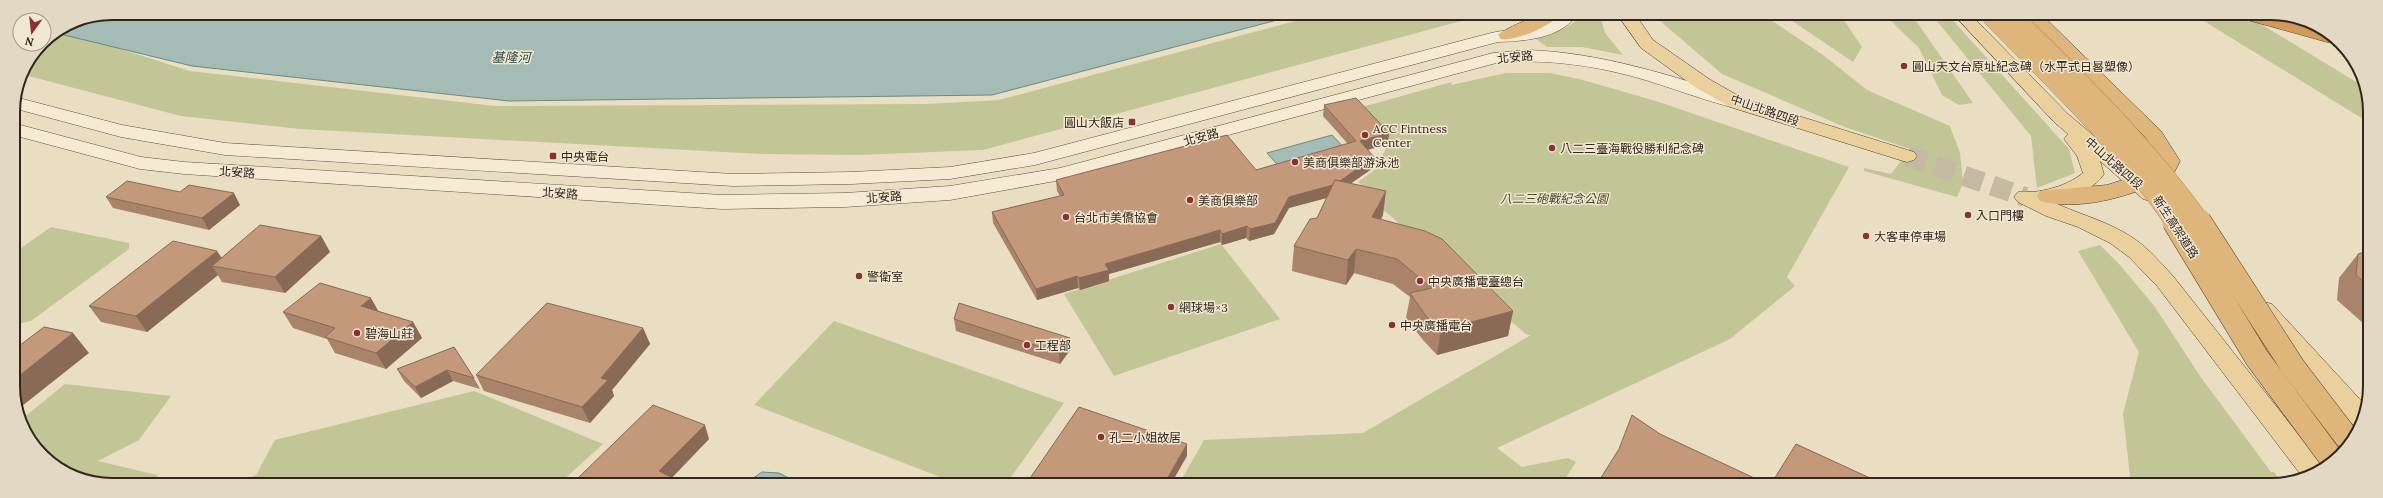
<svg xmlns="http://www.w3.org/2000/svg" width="2383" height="498" viewBox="0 0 2383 498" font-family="Lora,'Noto Sans TC',serif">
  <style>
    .green { fill: #c2c697 }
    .water { fill: #a4bcb5; stroke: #6c8981 }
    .pier { fill: #e9ddc2 }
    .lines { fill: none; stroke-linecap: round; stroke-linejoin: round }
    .primary-tunnel { stroke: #c4b9a1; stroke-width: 20; stroke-dasharray: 20 10; stroke-linecap: butt }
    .secondary-casing { stroke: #63503e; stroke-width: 1 }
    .primary-casing { stroke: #4f3d2f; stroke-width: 1 }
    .trunk-casing { stroke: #4f3d2f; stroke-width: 1 }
    .motorway-casing { stroke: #4f3d2f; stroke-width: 1 }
    .secondary { fill: #f5ead4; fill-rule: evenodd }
    .primary { fill: #ead09c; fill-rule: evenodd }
    .trunk { fill: #deb57a; fill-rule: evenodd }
    .motorway { fill: #d29a59; fill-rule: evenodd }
    .trunk-bridge-far1-casing { stroke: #4f3d2f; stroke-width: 20; stroke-linecap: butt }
    .trunk-bridge-casing { stroke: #4f3d2f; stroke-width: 25; stroke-linecap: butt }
    .trunk-bridge-far1 { stroke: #deb57a; stroke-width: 20 }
    .trunk-bridge { stroke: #deb57a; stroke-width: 24 }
    .wall { fill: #a9836a }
    .shaded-wall { fill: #896a56 }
    .building { fill: #c4987b; stroke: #896a56 }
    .poi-dot { fill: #8b3033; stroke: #f2e7d1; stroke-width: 1.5 }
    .labels { text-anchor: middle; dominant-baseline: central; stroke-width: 3; stroke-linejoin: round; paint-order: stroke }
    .street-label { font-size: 12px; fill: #32271e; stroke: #f2e7d1 }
    .poi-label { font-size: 12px; fill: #32271e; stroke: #f2e7d1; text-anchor: start }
    .park-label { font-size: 12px; font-style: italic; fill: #444d26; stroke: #f2e7d1 }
    .water-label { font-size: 13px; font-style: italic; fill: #2e514e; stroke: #f2e7d1 }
    .rim { fill: none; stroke: #32271e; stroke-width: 2 }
  </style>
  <rect width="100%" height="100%" fill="#e9ddc2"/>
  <g class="green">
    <path d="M1322 14H1487L983 150 859 155 761 154 300 129 181 116 21 74 41 44H44V40L60 30 190 71 495 106 927 104 999 100Z"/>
    <path d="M1582 14H1600L1605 33 1623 55 1582 47H1547L1536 39C1552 33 1572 28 1582 14Z"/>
    <path d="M1652 14H1762L1823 55 1867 90 1950 126 1960 153 1963 183 1957 197 1864 171V168L1891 174 1910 149 1845 127 1722 74Z"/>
    <path d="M1782 14H1848L1843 19 1862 47 1853 62Z"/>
    <path d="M1885 15H1912L1973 103 1959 105 1942 95 1919 48Z"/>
    <path d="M1932 15H1948L2069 149 2075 173 2037 188 2031 136Z"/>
    <path d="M2194 15H2246L2366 88 2368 92V122Z"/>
    <path d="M1506 73H1550L1583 80 1659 102 1849 167 1787 277 1795 286 1730 339 1497 448 1522 467 1568 458 1576 462 1562 484H1179L1204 440 1363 433 1531 335H1527L1364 193 1366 189 1358 182 1376 169 1388 144 1355 109 1452 82 1451 85Z"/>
    <path d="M51 227 129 243V249L31 321 14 325V253Z"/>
    <path d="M1221 244 1280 319 1114 376 1064 294Z"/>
    <path d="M2100 245 2120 265 2155 307 2200 376 2271 472H2274L2283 484 2131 485 2123 414 2139 352 2078 251Z"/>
    <path d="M834 321 1064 403 1006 484H958L754 405Z"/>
    <path d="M65 384 171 396 139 440 98 461 157 475 161 483H93L42 456 22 419Z"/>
    <path d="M474 391 603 444 560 483H235L256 475 275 440Z"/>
  </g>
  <g class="water">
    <path d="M112 13 1300 14 992 95 509 101 192 66 56 33 74 20Z"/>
    <path d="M1332 135 1348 152 1283 171 1267 153Z"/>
    <path d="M762 472 779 473 787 477 788 484H749V481Z"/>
  </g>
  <path class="pier" d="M2254 15H2290L2341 42 2354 66 2323 57Z"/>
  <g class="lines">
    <path class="primary-tunnel" d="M1907 156 2025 197"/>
    <defs>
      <g id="secondary">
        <path d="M1558 14H1578C1560 39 1525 41 1498 42L1035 165 950 179 851 184 733 186 225 155 121 137 13 108 15 97 122 125 225 143 733 174 851 172 950 167 1034 153 1491 33C1517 27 1534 34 1558 14Z"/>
        <path d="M1529 50C1603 53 1672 76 1742 98L1745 102 1742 106 1735 108C1694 98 1656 81 1615 72 1576 63 1539 60 1500 62L1061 180 950 200 845 207 722 209 184 174 140 169 13 135V123L141 157 184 162 722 195 845 193 950 186 1060 168 1493 53Z"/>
      </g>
      <g id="primary">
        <path d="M1617 14H1635L1653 40 1709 79 1744 99 1914 152 1917 156 1914 160 1907 162 1900 160 1730 107 1695 87 1641 48Z"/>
        <path d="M1954 15H1971L2068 114 2157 189 2160 194 2157 199 2150 201 2143 199 2100 161 2104 174C2093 191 2070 197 2051 201 2075 213 2101 219 2125 233 2144 243 2158 260 2173 276L2325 468 2304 479 2157 286 2129 257 2110 243 2078 227 2046 216 2018 202 2014 197 2018 192C2024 191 2027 192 2033 192 2050 190 2070 184 2083 173L2077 156 2064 139 2068 134 2054 122Z"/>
        <path d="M2264 302 2272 304 2367 407 2360 428 2354 426 2256 316 2252 310 2256 304Z"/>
      </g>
      <g id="trunk">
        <path d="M1538 14H1560C1552 26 1514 42 1501 39L1498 35C1502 30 1530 19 1538 14Z"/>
        <path d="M2023 15H2042L2161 131 2180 161 2172 177C2134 195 2082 212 2040 201L2037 196 2040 191 2107 185 2156 169 2160 161 2146 138Z"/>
      </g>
      <path id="motorway" d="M2241 15C2277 13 2309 25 2340 41L2333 43 2327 42 2244 19Z"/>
    </defs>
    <use href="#secondary" class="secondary-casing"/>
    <use href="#primary" class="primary-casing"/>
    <use href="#trunk" class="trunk-casing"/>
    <use href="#motorway" class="motorway-casing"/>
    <use href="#secondary" class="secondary"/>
    <use href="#primary" class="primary"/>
    <use href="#trunk" class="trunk"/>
    <use href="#motorway" class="motorway"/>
    <defs>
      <g id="trunk-bridge-far1">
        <path d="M1991 15C2055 81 2124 145 2175 222"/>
        <path d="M2011 15C2078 81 2145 145 2200 222"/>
      </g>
      <g id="trunk-bridge">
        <path d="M2174 221 2257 358 2334 462"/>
        <path d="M2199 221 2293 367 2351 443"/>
      </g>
    </defs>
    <use href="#trunk-bridge-far1" class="trunk-bridge-far1-casing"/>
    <use href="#trunk-bridge" class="trunk-bridge-casing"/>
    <use href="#trunk-bridge-far1" class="trunk-bridge-far1"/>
    <use href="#trunk-bridge" class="trunk-bridge"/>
  </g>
  <g class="wall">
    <path d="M1324 105 1388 144 1368 150 1373 168 1351 183 1383 215 1381 220 1513 311 1508 336 1437 355 1423 340 1406 318 1410 297 1393 284 1354 273 1346 285 1292 271 1294 246 1317 218 1327 198 1289 208 1274 234 1249 241 1246 238 1222 245 1220 242 1109 274V281L1080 290 1078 288 1037 300 993 223 992 212 1060 196 1057 191 1056 180 1256 170 1348 144 1323 116Z"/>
    <path d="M180 192 240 205 209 230 113 208 106 197Z"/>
    <path d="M321 236 330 252 285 293 222 282 218 275 147 332 101 322 89 306 222 257Z"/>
    <path d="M2368 251V324L2363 323 2337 300 2339 278 2358 254Z"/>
    <path d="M378 311 413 322 422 338 386 369 335 353 327 339 293 328 283 312Z"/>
    <path d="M954 319 1070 350 1060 364 956 331Z"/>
    <path d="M643 328 650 344 612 390 614 396 590 423 484 391 476 375Z"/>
    <path d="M454 347 474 378 480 389 453 381 421 398 404 381 397 369Z"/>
    <path d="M709 439 672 477 682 484H580L578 478Z"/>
  </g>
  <g class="shaded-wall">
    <path d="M1389 133 1388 144 1359 152 1360 141Z"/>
    <path d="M1374 157 1373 168 1333 196 1289 208 1274 234 1249 241 1250 229 1289 197Z"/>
    <path d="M1386 191 1383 215 1369 241 1372 217Z"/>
    <path d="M234 193 240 205 209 230 202 218Z"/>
    <path d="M1247 226 1246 238 1222 245V234Z"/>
    <path d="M1220 230V242L1109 274V281L1080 290 1079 278 1105 264Z"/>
    <path d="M321 236 330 252 285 293 275 277Z"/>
    <path d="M1356 249 1354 273 1346 285 1348 260Z"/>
    <path d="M217 251 228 267 212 266 218 275 147 332 136 316Z"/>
    <path d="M1077 276 1078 288 1037 300 1036 289Z"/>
    <path d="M371 298 380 314 361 306Z"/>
    <path d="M1513 311 1508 336 1437 355 1441 330Z"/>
    <path d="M413 322 422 338 386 369 376 353Z"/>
    <path d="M643 328 650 344 612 390 614 396 590 423 582 407 601 378Z"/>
    <path d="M73 333 89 353 17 410 15 406V379Z"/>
    <path d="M1070 338V350L1060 364 1059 353Z"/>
    <path d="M447 370 453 381 421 398 415 387Z"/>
    <path d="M705 425 709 439 666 484 659 471Z"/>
    <path d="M1187 444V456L1171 484H1164Z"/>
  </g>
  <g class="building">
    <path d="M1356 98 1389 133 1360 141 1374 157 1340 181 1335 180 1333 185 1289 197 1275 223 1250 229 1247 226 1222 234 1220 230 1105 264 1109 270 1079 278 1077 276 1036 289 992 212 1064 195 1056 180 1227 135 1256 170 1356 141 1324 105Z"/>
    <path d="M1335 180 1386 191 1372 217 1425 231 1442 239 1513 311 1441 330 1426 316 1410 293 1432 288 1397 259 1356 249 1348 260 1294 246 1310 219 1317 218Z"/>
    <path d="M127 181 180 192 189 185 234 193 202 218 106 197Z"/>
    <path d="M260 225 321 236 275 277 212 266Z"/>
    <path d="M173 241 217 251 136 316 89 306Z"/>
    <path d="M2368 251V286L2356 275 2358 254Z"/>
    <path d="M320 283 371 298 361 306 413 322 376 353 325 337 335 328 283 312Z"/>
    <path d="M547 303 643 328 601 378 608 380 582 407 476 375Z"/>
    <path d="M959 303 1070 338 1059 353 954 319Z"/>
    <path d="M44 327 73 333 15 379V349Z"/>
    <path d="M454 347 474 378 447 370 415 387 397 369Z"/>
    <path d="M653 405 705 425 659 471 681 482 679 484H589L578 478Z"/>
    <path d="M1079 407 1187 444 1164 484H1026Z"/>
    <path d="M1632 415 1660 434 1767 484H1597L1619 449Z"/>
    <path d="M1796 444 1883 484H1771Z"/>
  </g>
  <g class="poi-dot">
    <circle cx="1904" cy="66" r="4"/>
    <rect x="1128" y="118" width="8" height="8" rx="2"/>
    <circle cx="1365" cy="135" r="4"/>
    <circle cx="1552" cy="148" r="4"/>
    <rect x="549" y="152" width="8" height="8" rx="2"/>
    <circle cx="1295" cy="162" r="4"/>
    <circle cx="1190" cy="200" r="4"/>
    <circle cx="1968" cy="215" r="4"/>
    <circle cx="1066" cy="217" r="4"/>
    <circle cx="1866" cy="236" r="4"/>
    <circle cx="859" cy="276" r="4"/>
    <circle cx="1420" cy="281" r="4"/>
    <circle cx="1171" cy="307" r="4"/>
    <circle cx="1392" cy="325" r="4"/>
    <circle cx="357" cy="333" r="4"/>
    <circle cx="1027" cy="345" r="4"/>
    <circle cx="1101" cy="437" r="4"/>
  </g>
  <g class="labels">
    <g class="street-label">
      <text transform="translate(1515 57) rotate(-6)">北安路</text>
      <text transform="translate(1765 110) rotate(19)">中山北路四段</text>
      <text transform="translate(1201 137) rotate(-15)">北安路</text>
      <text transform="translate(2114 163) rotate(41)">中山北路四段</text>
      <text transform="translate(237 172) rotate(4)">北安路</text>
      <text transform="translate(560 193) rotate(4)">北安路</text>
      <text transform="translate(884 197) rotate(-4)">北安路</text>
      <text transform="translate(2176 227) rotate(57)">新生高架道路</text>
    </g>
    <g class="poi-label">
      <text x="1912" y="66">圓山天文台原址紀念碑（水平式日晷塑像）</text>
      <text x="1124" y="122" text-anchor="end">圓山大飯店</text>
      <text x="1373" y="128">ACC Fintness<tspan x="1373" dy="14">Center</tspan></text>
      <text x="1560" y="148">八二三臺海戰役勝利紀念碑</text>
      <text x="561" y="156">中央電台</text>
      <text x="1303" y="162">美商俱樂部游泳池</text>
      <text x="1198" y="200">美商俱樂部</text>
      <text x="1976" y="215">入口門樓</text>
      <text x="1074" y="217">台北市美僑協會</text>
      <text x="1874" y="236">大客車停車場</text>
      <text x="867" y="276">警衛室</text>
      <text x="1428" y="281">中央廣播電臺總台</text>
      <text x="1179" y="307">網球場×3</text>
      <text x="1400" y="325">中央廣播電台</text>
      <text x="365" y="333">碧海山莊</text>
      <text x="1035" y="345">工程部</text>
      <text x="1109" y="437">孔二小姐故居</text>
    </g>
    <g class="park-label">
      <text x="1554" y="198">八二三砲戰紀念公園</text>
    </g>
    <g class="water-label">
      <text x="511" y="57">基隆河</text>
    </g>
  </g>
  <path d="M0 0H2383V498H0ZM112 20H2271A92 92 0 0 1 2363 112V386A92 92 0 0 1 2271 478H112A92 92 0 0 1 20 386V112A92 92 0 0 1 112 20Z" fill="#e3d8c3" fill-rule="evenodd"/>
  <path class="rim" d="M112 20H2271A92 92 0 0 1 2363 112V386A92 92 0 0 1 2271 478H112A92 92 0 0 1 20 386V112A92 92 0 0 1 112 20Z"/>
  <g transform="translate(32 32) rotate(195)"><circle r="19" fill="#f2e7d1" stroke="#a59a89"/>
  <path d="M0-3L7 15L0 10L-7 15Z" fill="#8b3033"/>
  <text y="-6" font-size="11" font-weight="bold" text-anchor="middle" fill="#32271e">N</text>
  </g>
</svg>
